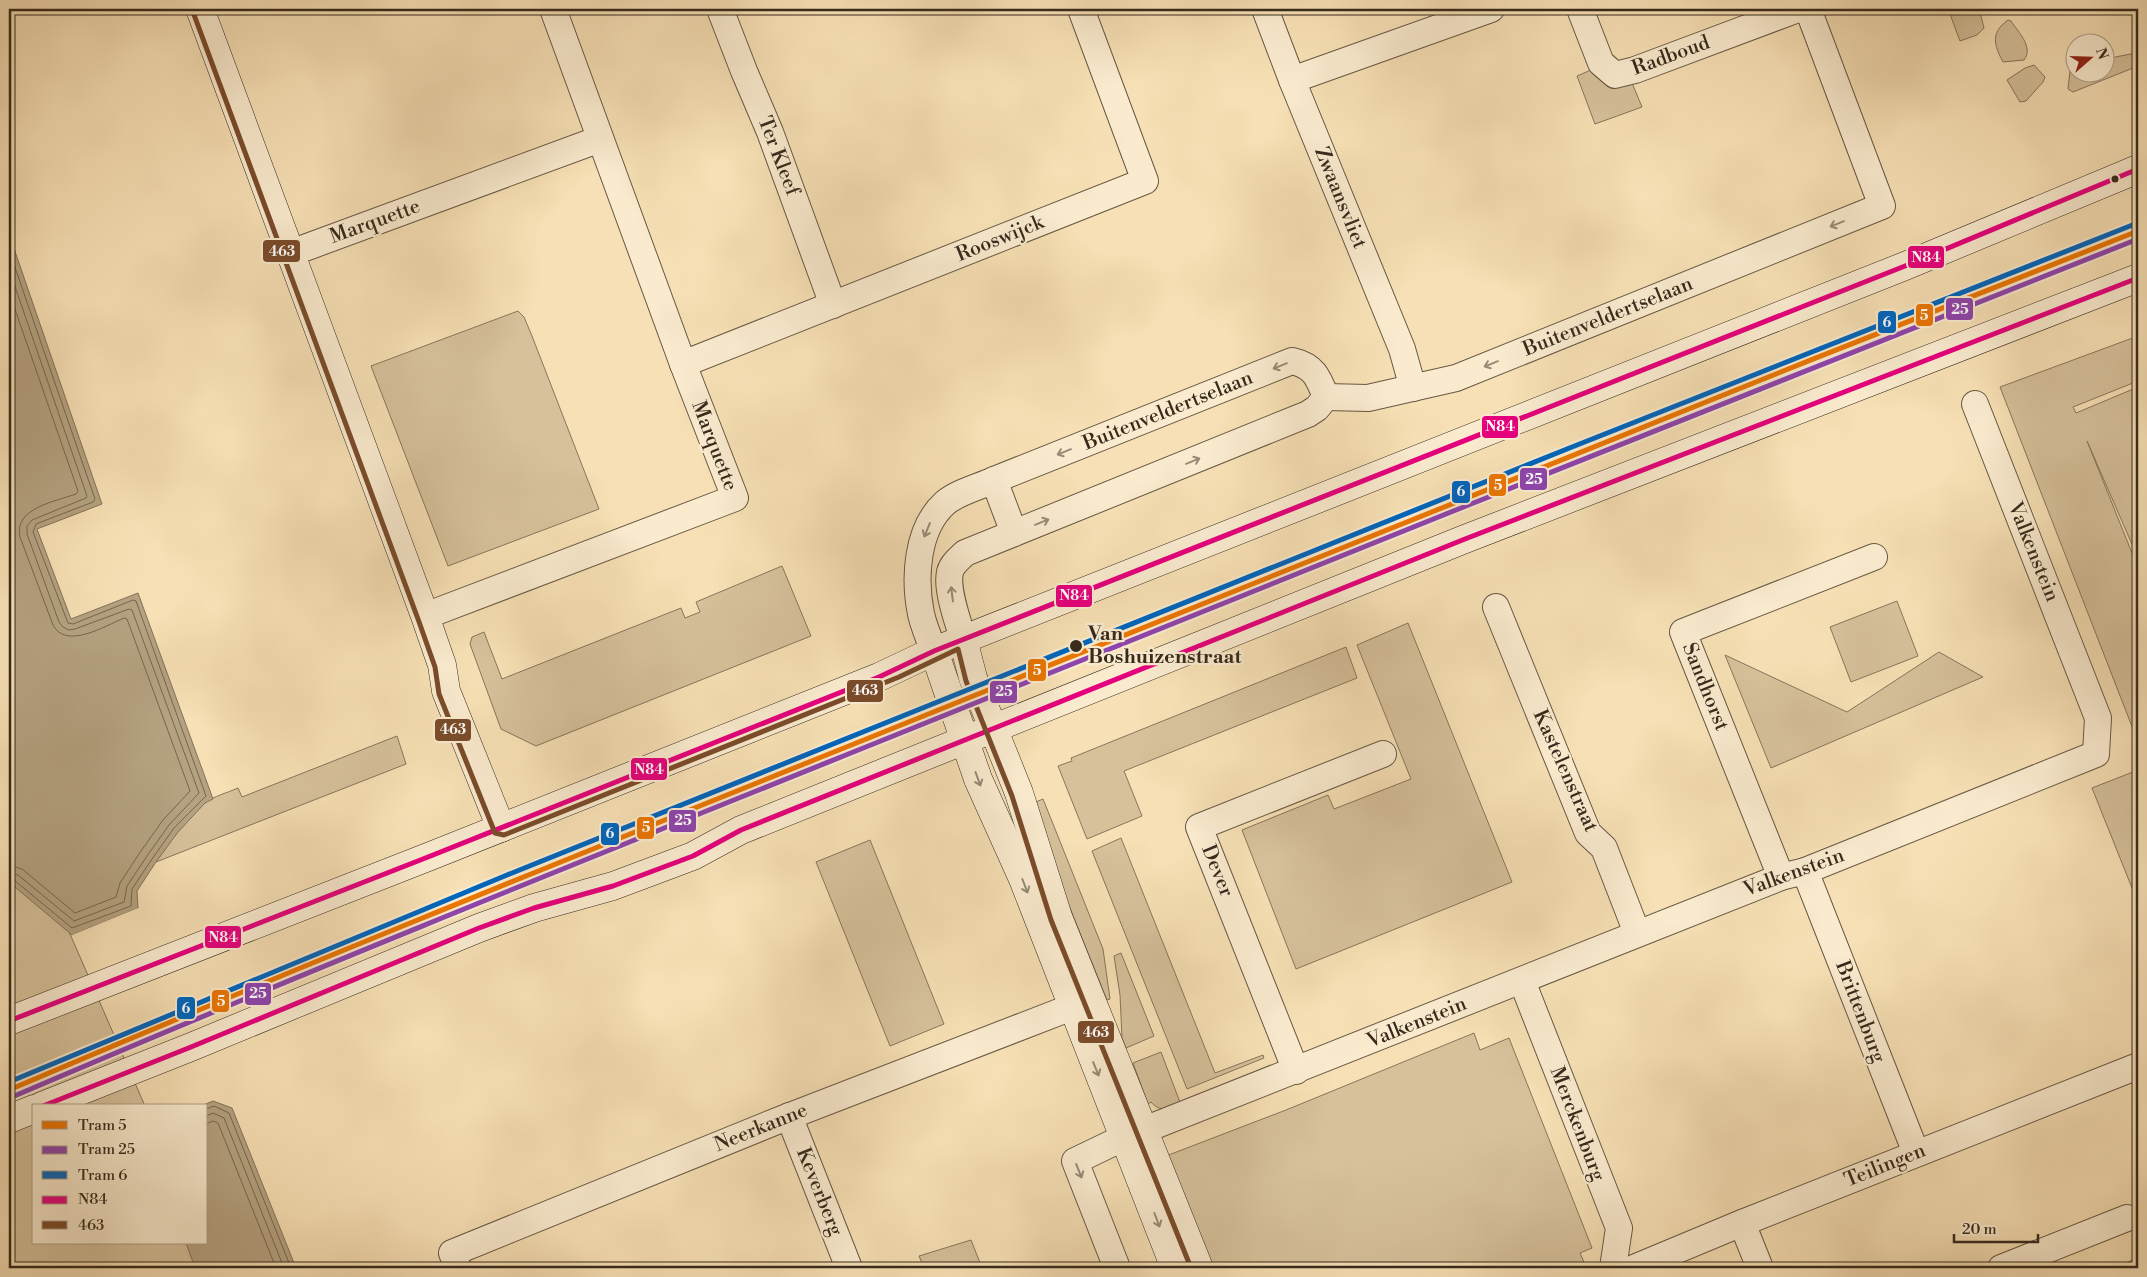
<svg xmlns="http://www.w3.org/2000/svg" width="2147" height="1277" viewBox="0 0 2147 1277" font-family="'Libre Bodoni',serif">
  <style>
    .green { fill: #d6c19b; stroke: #86765c }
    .water { fill: #b5a281; stroke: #827259 }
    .pier { fill: #f7e0b5 }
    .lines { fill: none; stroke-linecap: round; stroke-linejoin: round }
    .shore { stroke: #76664f; stroke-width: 1 }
    .street-casing { stroke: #665843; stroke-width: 28 }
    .secondary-casing { stroke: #362a1d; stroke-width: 29 }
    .street { stroke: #faebcf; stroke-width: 26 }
    .secondary { stroke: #faebcf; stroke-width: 28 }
    .bus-1-casing { stroke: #faebcf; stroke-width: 9 }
    .bus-2-casing { stroke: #faebcf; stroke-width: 9 }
    .bus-1 { stroke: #e5007d; stroke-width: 5 }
    .bus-2 { stroke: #7a4b2a; stroke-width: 5 }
    .tram-1-casing { stroke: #faebcf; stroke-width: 9 }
    .tram-2-casing { stroke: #faebcf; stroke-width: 9 }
    .tram-3-casing { stroke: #faebcf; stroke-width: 9 }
    .tram-1 { stroke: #eb7603; stroke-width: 5 }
    .tram-2 { stroke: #8e44ad; stroke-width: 5 }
    .tram-3 { stroke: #0065bd; stroke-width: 5 }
    .oneway { stroke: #988a76 }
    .bus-dot { fill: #362a1d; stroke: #faebcf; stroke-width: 2 }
    .labels { text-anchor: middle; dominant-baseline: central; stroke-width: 4.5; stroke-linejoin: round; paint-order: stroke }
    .street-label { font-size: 20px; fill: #362a1d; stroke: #faebcf }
    .stop-label { font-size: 20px; font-weight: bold; fill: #362a1d; stroke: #faebcf; text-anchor: start }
    .line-badge { stroke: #faebcf; stroke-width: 2 }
    .badge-label { font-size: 14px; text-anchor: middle; font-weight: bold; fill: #fff }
  </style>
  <rect width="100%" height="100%" fill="#f7e0b5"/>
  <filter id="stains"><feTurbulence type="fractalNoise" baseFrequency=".004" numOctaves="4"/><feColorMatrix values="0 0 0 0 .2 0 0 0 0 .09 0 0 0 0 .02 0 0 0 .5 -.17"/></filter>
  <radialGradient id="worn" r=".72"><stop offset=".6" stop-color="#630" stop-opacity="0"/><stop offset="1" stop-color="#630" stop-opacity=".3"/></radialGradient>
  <g class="green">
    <path d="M1948 9H1979L1984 28 1977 35 1960 41Z"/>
    <path d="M2008 20 2011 21C2018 32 2034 47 2024 60L2003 62C1994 45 1990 33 2008 20Z"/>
    <path d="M2136 53 2138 56V66L2073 92 2068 89 2070 71 2072 66H2074V72H2104L2105 59Z"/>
    <path d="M2034 65 2045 77 2043 82 2026 101 2020 102 2007 80 2025 68Z"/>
    <path d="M1591 70C1604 88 1613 85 1632 83L1642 107 1595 124 1577 76Z"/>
    <path d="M518 311 524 317 532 336 599 509 448 566 371 366Z"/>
    <path d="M2138 336V381L2073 407 2076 413 2138 387V558L2087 441 2138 568V742L2000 387Z"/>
    <path d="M782 566 811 636 536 746 501 729 470 644 472 637 484 632 502 679 681 608 685 618 700 612 696 602Z"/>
    <path d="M1897 601 1918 656 1851 682 1830 627Z"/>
    <path d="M1408 623 1512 882 1296 969 1242 830 1328 795 1334 809 1411 779 1357 645Z"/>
    <path d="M1346 647 1357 678 1124 771 1142 816 1087 839 1058 766 1072 761 1071 758Z"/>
    <path d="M1939 652 1983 677 1771 768 1725 655 1847 712Z"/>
    <path d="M397 736 406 764 156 862C171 841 185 819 205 803 214 796 227 793 238 788L242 797Z"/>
    <path d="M9 767 70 934 145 1106H34V1243H199L209 1268H9Z"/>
    <path d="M2138 770V903L2092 788Z"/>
    <path d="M1043 799 1103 949 1110 999 1107 1000 1068 903 1036 802Z"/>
    <path d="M1121 838 1215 1073 1263 1055 1264 1058 1187 1089 1092 851Z"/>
    <path d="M870 840 944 1024 890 1046 816 862Z"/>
    <path d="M1121 953 1154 1036 1126 1048 1122 1038 1120 995 1114 956Z"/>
    <path d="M1474 1033 1480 1050 1509 1038 1592 1248 1580 1253 1584 1262 1568 1268H1209L1166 1156 1286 1110Z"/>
    <path d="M1161 1052 1181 1105C1170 1108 1160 1113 1151 1102L1148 1104 1133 1063Z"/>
    <path d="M971 1240 982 1268H924L919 1256Z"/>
    <path d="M2138 1258V1268H2112Z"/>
  </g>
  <g class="water">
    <path d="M9 234 102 504 37 529 71 619 138 593 213 799 205 803 178 832 156 862 137 891 138 908 72 935 9 882Z"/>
    <path d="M213 1101 232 1108 296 1268H195L186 1243H206V1106H201Z"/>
  </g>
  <path class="pier" d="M138 908 139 911 73 937 72 935Z"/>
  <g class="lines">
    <g class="shore">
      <path d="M9 250 95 499 93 502 36 524 33 532 68 623 73 624 133 600 136 601 206 796 174 828 152 859 132 889 131 906 72 928 14 880 9 879"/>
      <path d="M9 269 87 496 86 498 32 520 27 526V534L59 622 63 627 69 630 75 629 129 609 132 610 199 793 169 825 147 856 127 886 124 902 74 921 18 875 9 873"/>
      <path d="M9 292 78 491 76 494C57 501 13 508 20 537L53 625C66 650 105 626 124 618L127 619 190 791 163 820 141 851 120 883 116 897 75 913 22 869 9 865"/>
      <path d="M206 1109 214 1106 229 1113 291 1268"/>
      <path d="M206 1116 213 1113 224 1118 284 1268"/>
      <path d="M206 1124 213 1121 218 1123 276 1268"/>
    </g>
    <defs>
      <g id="street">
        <path d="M720 9 744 71 770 132 833 305"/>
        <path d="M1265 9 1292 80 1402 349 1413 388"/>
        <path d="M1580 9 1601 63 1615 75 1635 70 1798 9"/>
        <path d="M1292 80 1491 9"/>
        <path d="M291 253 600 139"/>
        <path d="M683 364 1145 181 1081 9"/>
        <path d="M1326 397 1368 398 1456 378 1882 206 1808 9"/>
        <path d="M994 480 1014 533"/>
        <path d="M1496 607 1588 833 1604 848 1637 933"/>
        <path d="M425 616 735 498 683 364 553 9"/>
        <path d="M963 639C958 621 946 590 950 572 952 564 959 559 965 553L1308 414 1317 408 1326 397"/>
        <path d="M934 651C929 639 924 627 921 614 914 579 916 529 945 503 958 492 979 487 994 480L1292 361C1314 366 1318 377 1326 397"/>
        <path d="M1805 871 1916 1153"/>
        <path d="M1781 877 1683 632 1874 557"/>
        <path d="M1522 981 1619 1228 1613 1268"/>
        <path d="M1296 1071 1199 827 1383 754"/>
        <path d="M789 1116 849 1268"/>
        <path d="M1144 1130 1781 877 1805 871 2096 754 2098 718 1975 404"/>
        <path d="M1742 1223 1760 1268"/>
        <path d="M458 1268 452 1253 777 1121 1072 1007"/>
        <path d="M1117 1268 1075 1161 1125 1137"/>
        <path d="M1634 1268 1742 1223 2138 1066"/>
        <path d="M2001 1268 2127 1218"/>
      </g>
      <g id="secondary">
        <path d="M200 9 425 616 442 665 446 691 501 828"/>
        <path d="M963 639 973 678 1019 793 1058 917 1199 1268"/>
        <path d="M934 651 978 779 1023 879 1175 1268"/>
        <path d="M9 1021 428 857 879 677 934 651 1905 266 2138 169"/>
        <path d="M42 1106 191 1047 479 928 534 908 613 886 693 856 741 830 1465 539 2138 278"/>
        <path d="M9 1119 34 1109"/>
      </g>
    </defs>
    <use href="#street" class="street-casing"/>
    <use href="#secondary" class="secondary-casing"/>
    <use href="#street" class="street"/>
    <use href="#secondary" class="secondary"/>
    <defs>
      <g id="bus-1">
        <path d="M9 1021 428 857 879 677 934 651 1905 266 2138 169"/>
        <path d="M43 1106 191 1047 479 928 534 908 613 886 693 856 741 830 1465 539 2138 278"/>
      </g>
      <path id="bus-2" d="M193 12 418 619 435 667 439 694 495 833 504 835 899 677 958 649 966 681 1012 796 1051 920 1191 1268"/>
    </defs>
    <use href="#bus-1" class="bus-1-casing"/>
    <use href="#bus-2" class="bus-2-casing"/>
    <use href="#bus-1" class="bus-1"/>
    <use href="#bus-2" class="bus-2"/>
    <defs>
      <path id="tram-1" d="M9 1090C342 948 678 815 1013 680 1388 529 1762 378 2138 231"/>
      <path id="tram-2" d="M12 1097C344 955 680 822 1015 687 1389 537 1763 386 2138 239"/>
      <path id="tram-3" d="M9 1082 507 875 1572 447 2135 224"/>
    </defs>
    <use href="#tram-1" class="tram-1-casing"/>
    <use href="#tram-2" class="tram-2-casing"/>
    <use href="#tram-3" class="tram-3-casing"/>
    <use href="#tram-1" class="tram-1"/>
    <use href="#tram-2" class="tram-2"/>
    <use href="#tram-3" class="tram-3"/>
  </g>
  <defs><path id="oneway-shaft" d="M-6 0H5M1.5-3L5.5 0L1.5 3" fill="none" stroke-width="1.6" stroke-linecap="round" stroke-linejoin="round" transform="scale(1.25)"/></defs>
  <g class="oneway">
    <use href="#oneway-shaft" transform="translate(1837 224) rotate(158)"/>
    <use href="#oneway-shaft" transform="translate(1491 364) rotate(158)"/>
    <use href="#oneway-shaft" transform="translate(1280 366) rotate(158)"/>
    <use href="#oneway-shaft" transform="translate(1064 452) rotate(158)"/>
    <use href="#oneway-shaft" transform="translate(1193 461) rotate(-22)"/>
    <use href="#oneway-shaft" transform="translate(1042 522) rotate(-22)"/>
    <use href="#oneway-shaft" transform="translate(927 530) rotate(112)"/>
    <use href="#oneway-shaft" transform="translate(952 594) rotate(-97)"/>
    <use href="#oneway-shaft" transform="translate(978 779) rotate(70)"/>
    <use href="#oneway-shaft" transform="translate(1025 886) rotate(69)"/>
    <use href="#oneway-shaft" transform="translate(1096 1069) rotate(68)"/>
    <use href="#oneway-shaft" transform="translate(1079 1171) rotate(68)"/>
    <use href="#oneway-shaft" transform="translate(1157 1220) rotate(69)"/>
  </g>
  <g class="bus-dot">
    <circle cx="2115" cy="179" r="4.5"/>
    <circle cx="1076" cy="646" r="7"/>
  </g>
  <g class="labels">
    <g class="street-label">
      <text transform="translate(1671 56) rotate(-20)">Radboud</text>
      <text transform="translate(778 156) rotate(69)">Ter Kleef</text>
      <text transform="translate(1340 198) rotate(68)">Zwaansvliet</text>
      <text transform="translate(375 222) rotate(-20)">Marquette</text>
      <text transform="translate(1000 239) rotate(-22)">Rooswijck</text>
      <text transform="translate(1608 317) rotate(-22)">Buitenveldertselaan</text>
      <text transform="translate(1168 411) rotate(-22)">Buitenveldertselaan</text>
      <text transform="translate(714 446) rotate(69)">Marquette</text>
      <text transform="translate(2033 552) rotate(68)">Valkenstein</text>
      <text transform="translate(1705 687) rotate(68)">Sandhorst</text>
      <text transform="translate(1565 771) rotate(66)">Kastelenstraat</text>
      <text transform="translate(1217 871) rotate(68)">Dever</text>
      <text transform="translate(1794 873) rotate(-20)">Valkenstein</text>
      <text transform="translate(1860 1012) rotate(69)">Brittenburg</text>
      <text transform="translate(1417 1023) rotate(-22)">Valkenstein</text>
      <text transform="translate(1577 1124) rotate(69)">Merckenburg</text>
      <text transform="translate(761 1128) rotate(-22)">Neerkanne</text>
      <text transform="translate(1885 1166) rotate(-22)">Teilingen</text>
      <text transform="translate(819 1192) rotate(68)">Keverberg</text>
    </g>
    <g class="stop-label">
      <text x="1088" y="634">Van<tspan x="1088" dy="23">Boshuizenstraat</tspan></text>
    </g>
  </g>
  <g class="line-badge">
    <rect x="262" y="239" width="39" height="24" rx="5" fill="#7a4b2a"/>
    <rect x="1907" y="245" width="38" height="24" rx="5" fill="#e5007d"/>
    <rect x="1945" y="297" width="29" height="24" rx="5" fill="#8e44ad"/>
    <rect x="1915" y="303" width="19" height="24" rx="5" fill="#eb7603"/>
    <rect x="1877" y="310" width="20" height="24" rx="5" fill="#0065bd"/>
    <rect x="1481" y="415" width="38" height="24" rx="5" fill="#e5007d"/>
    <rect x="1519" y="467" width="29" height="24" rx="5" fill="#8e44ad"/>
    <rect x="1488" y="473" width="19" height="24" rx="5" fill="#eb7603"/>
    <rect x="1451" y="480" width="20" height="24" rx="5" fill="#0065bd"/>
    <rect x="1055" y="584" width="38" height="24" rx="5" fill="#e5007d"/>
    <rect x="1027" y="658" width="20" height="24" rx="5" fill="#eb7603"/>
    <rect x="846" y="679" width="38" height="24" rx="5" fill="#7a4b2a"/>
    <rect x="989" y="680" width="29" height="24" rx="5" fill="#8e44ad"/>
    <rect x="434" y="718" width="38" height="24" rx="5" fill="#7a4b2a"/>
    <rect x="630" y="757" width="38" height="24" rx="5" fill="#e5007d"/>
    <rect x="668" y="809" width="29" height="24" rx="5" fill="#8e44ad"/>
    <rect x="636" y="816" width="19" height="24" rx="5" fill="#eb7603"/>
    <rect x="600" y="822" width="20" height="24" rx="5" fill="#0065bd"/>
    <rect x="204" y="925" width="38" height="24" rx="5" fill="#e5007d"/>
    <rect x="244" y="982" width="28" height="24" rx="5" fill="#8e44ad"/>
    <rect x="211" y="989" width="19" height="24" rx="5" fill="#eb7603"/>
    <rect x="176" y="996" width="20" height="24" rx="5" fill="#0065bd"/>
    <rect x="1077" y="1020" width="38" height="24" rx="5" fill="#7a4b2a"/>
  </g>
  <g class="badge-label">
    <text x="282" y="256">463</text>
    <text x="1926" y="262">N84</text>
    <text x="1960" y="314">25</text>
    <text x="1924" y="320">5</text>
    <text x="1887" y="327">6</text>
    <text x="1500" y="431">N84</text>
    <text x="1534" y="484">25</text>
    <text x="1498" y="490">5</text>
    <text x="1461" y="496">6</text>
    <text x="1074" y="600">N84</text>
    <text x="1037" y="675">5</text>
    <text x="865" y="695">463</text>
    <text x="1004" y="696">25</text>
    <text x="453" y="734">463</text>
    <text x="649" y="774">N84</text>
    <text x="683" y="825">25</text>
    <text x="646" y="832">5</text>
    <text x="610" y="838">6</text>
    <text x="223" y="942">N84</text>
    <text x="258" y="998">25</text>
    <text x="221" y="1006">5</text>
    <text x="186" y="1013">6</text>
    <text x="1096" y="1037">463</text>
  </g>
  <rect width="2147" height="1277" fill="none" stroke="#f7e0b5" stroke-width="30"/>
  <rect x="10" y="10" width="2127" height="1257" fill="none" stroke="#362a1d" stroke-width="2.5"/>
  <rect x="15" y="15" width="2117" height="1247" fill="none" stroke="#362a1d"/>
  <rect x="32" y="1104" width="175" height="140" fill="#faebcf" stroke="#ac9e88"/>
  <rect x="42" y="1121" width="25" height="8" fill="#eb7603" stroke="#ac9e88"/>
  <text x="78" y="1130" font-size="15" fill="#362a1d">Tram 5</text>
  <rect x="42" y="1146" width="25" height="8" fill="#8e44ad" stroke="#ac9e88"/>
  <text x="78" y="1154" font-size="15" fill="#362a1d">Tram 25</text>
  <rect x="42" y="1171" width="25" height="8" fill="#0065bd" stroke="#ac9e88"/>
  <text x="78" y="1180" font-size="15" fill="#362a1d">Tram 6</text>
  <rect x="42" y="1196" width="25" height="8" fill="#e5007d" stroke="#ac9e88"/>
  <text x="78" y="1204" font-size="15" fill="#362a1d">N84</text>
  <rect x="42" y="1221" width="25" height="8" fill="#7a4b2a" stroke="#ac9e88"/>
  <text x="78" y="1230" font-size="15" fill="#362a1d">463</text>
  <g transform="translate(2090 58) rotate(70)"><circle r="24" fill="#faebcf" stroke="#ac9e88"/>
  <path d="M0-4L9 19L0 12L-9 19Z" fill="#8f2418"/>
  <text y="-8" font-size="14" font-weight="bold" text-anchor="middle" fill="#362a1d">N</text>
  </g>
  <path d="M1954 1234v8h84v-8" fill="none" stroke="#362a1d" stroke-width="2.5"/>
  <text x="1962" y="1234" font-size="15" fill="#362a1d" stroke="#faebcf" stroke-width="4" paint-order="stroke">20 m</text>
  <rect width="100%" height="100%" filter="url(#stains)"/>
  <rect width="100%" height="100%" fill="url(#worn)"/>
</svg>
